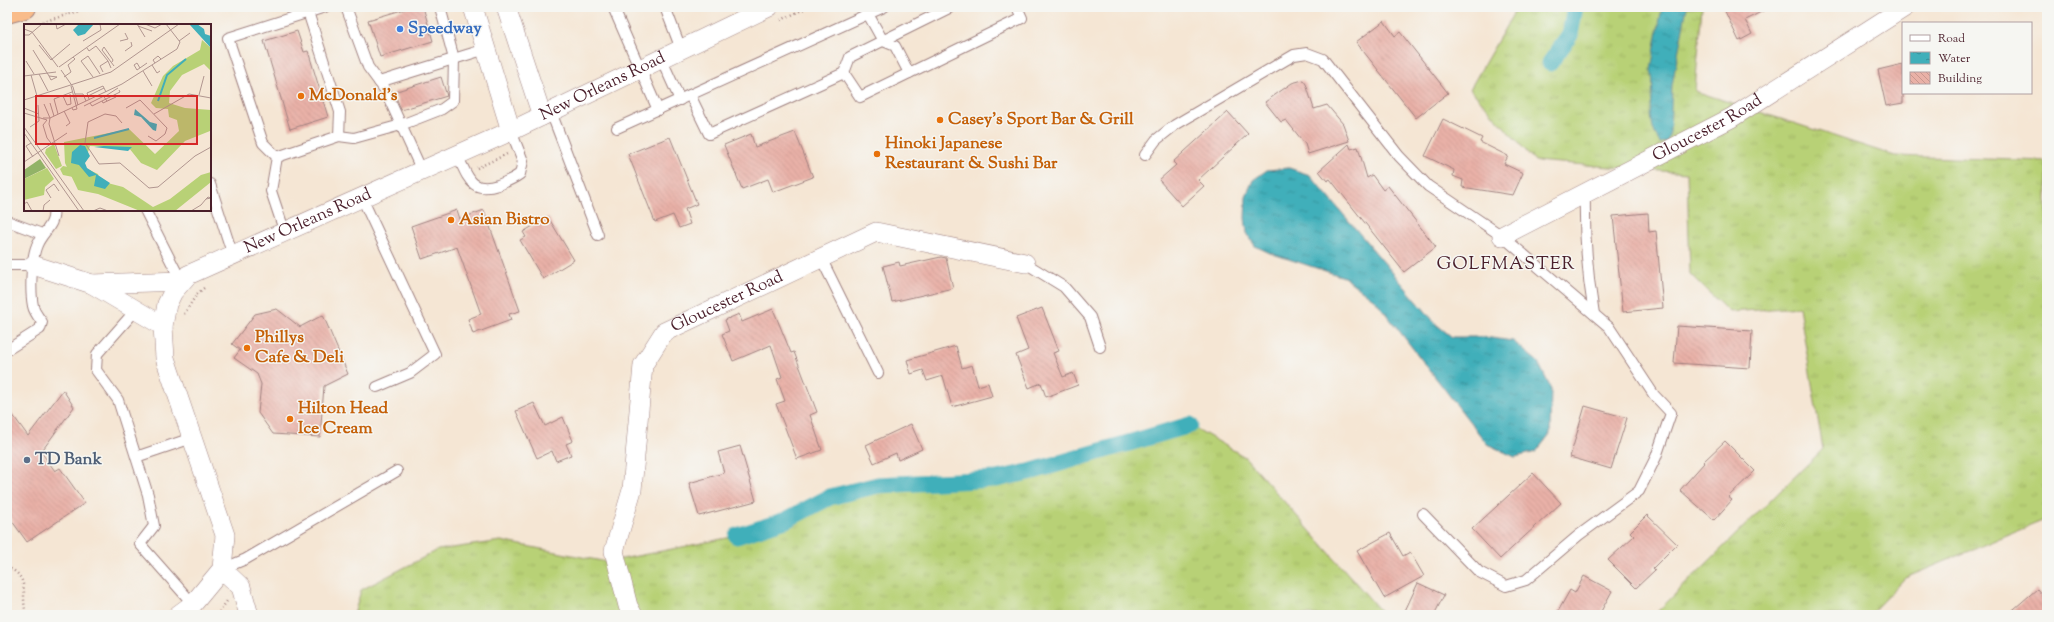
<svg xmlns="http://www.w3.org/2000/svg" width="2054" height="622" viewBox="0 0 2054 622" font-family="'Sorts Mill Goudy',serif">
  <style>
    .grass { fill: url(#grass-tufts); stroke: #817850 }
    .water { fill: url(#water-ripples); stroke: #456772 }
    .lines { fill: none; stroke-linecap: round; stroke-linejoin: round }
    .canal { stroke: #40afba; stroke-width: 17 }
    .building { fill: url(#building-back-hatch) }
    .lane-casing { stroke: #a08280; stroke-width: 12 }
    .street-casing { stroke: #a08280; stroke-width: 20 }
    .highway-casing { stroke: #a08280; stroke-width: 24 }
    .path { stroke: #a08280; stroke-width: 2.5; stroke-dasharray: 1 3; stroke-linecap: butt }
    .lane { stroke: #fff; stroke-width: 10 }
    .street { stroke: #fff; stroke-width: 19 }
    .highway { stroke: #f9bc8a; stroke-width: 22 }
    .shop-dot { fill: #3f7fe0; stroke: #f6f6f2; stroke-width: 1.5 }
    .food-dot { fill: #e8710a; stroke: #f6f6f2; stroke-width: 1.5 }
    .service-dot { fill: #5c6f8a; stroke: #f6f6f2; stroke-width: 1.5 }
    .labels { text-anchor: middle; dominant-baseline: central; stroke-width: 3; stroke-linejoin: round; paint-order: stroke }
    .shop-label { font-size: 17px; font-weight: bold; fill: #366cbe; stroke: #f6f6f2; text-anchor: start }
    .street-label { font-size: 17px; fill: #4a1f2b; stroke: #f6f6f2 }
    .food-label { font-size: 17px; font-weight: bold; fill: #c56008; stroke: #f6f6f2; text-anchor: start }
    .service-label { font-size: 17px; font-weight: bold; fill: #4e5e75; stroke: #f6f6f2; text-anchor: start }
    .neighbourhood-label { font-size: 18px; letter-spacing: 1px; fill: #4a1f2b; stroke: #f6f6f2 }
    .inset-river { fill: none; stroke: #40afba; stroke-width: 2 }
    .inset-road { fill: none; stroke: #b19690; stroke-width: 1 }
    .view { fill: #d62828; fill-opacity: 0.15; stroke: #d62828; stroke-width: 2 }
    .inset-edge { fill: none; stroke: #4a1f2b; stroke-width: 2 }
  </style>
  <defs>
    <pattern id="grass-tufts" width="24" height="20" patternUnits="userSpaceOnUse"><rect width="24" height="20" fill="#b8d176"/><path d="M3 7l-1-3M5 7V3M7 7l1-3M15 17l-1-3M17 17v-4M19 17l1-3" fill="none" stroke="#a0b366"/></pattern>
    <pattern id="water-ripples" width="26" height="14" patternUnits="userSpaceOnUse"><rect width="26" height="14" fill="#40afba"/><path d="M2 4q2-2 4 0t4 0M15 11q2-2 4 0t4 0" fill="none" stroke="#388e97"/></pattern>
    <pattern id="building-back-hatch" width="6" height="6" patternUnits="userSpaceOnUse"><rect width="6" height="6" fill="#e9b1a7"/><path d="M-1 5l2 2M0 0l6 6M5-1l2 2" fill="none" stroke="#c99890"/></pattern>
  </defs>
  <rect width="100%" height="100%" fill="#f6f6f2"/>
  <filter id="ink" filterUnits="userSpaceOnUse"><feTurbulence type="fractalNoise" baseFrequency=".025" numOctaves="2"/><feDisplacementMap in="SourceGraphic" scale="8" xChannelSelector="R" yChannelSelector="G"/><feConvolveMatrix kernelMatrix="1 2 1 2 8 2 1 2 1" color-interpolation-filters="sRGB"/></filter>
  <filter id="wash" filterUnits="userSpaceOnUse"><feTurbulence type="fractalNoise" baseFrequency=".012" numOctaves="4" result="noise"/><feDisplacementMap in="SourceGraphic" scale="16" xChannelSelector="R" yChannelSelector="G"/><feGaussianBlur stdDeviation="0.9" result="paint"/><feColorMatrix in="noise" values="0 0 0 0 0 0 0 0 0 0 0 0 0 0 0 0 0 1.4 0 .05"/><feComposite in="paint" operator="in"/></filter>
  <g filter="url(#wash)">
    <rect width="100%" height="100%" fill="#f5e6d4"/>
    <g class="grass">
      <path d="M1517 7H1702L1695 91 1895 156 2047 161V519L1905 578 1869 615H1654L1823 449 1799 307 1729 312 1690 274 1687 173 1535 161 1470 89Z"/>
      <path d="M1190 425 1245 457 1384 615H354L361 590 438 550 501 541 607 562 737 536 786 520 830 497 878 485 997 479 1033 471Z"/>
    </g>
    <g class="water">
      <path d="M1662 7H1687L1672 85 1670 132 1667 142 1660 143C1643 117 1657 96 1651 70Z"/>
      <path d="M1289 168 1310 175 1437 325 1452 337H1484L1513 341 1538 362 1551 389 1550 434 1536 452 1515 457 1487 444 1376 301 1344 277 1270 253 1255 246 1247 233 1245 218 1246 196 1253 180 1267 170Z"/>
    </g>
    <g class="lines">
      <g class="canal">
        <path d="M1550 63 1570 35 1575 7"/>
        <path d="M737 536 786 520 830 497 878 485 997 479 1033 471 1190 425"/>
      </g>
    </g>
    <g id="blocks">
      <g class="building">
        <path d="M412 7H423L433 41 380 57 368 20Z"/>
        <path d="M1723 7H1771L1745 20 1752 34 1739 41Z"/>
        <path d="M1384 21 1395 36 1400 32 1448 93 1416 118 1356 42Z"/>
        <path d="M297 31 304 52 308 51 328 117 290 129 264 41Z"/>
        <path d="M1903 64V103L1886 106 1878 70Z"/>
        <path d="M441 77 447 96 401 110 394 92Z"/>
        <path d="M1303 80 1306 84 1314 109 1327 105 1343 124 1349 141 1308 154 1305 144 1286 120 1281 122 1265 102 1292 83Z"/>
        <path d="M1228 112 1248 134 1198 180 1204 186 1182 206 1159 180 1176 165 1173 162Z"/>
        <path d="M1443 119 1482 138 1480 142 1508 156 1504 164 1523 173 1513 195 1462 187 1463 180 1453 176 1454 170 1425 156Z"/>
        <path d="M795 132 813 177 773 192 768 179 742 189 724 145 751 134 755 147Z"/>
        <path d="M670 137 697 204 685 209 690 224 679 228 673 215 655 222 628 154Z"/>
        <path d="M1349 144 1351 149 1358 147 1367 178 1372 175 1383 190 1388 186 1436 247 1404 272 1330 179 1327 181 1319 171Z"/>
        <path d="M457 210 460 219 484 210 520 311 509 314 511 320 473 334 468 319 481 314 457 247 422 259 411 226Z"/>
        <path d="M1648 213 1649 232 1656 231 1663 308 1623 312 1613 216Z"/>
        <path d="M548 217 574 260 543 279 520 240 526 237 523 232Z"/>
        <path d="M941 257 946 258 953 288 892 302 883 266 899 262 900 266Z"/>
        <path d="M1042 308 1059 351 1053 353 1063 377 1073 373 1078 385 1046 397 1041 383 1029 388 1016 355 1028 350 1016 318Z"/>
        <path d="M277 309 300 327 323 315 348 374 324 386 320 437 273 434 258 413 261 384 257 374 234 358 240 350 232 344 255 314Z"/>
        <path d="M773 309 791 353 794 352 817 412 810 415 822 450 797 459 776 404 785 401 777 379 782 377 771 345 733 361 722 334 729 331 725 320 739 314 742 322Z"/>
        <path d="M1677 326 1752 331 1750 368 1674 363Z"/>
        <path d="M956 346 962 368 972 365 978 386 988 383 992 396 952 407 943 376 927 381 923 370 911 374 907 360Z"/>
        <path d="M63 390 74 407 41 452 55 471 60 468 85 503 27 542 7 514V407L28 436Z"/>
        <path d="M534 403 545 426 563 417 573 441 566 444 571 455 556 461 552 451 537 458 516 411Z"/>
        <path d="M1585 406 1627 418 1611 469 1570 457Z"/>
        <path d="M911 424 922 449 898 460 896 453 874 463 866 445Z"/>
        <path d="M1725 441 1755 471 1728 497 1732 500 1714 520 1680 490 1704 463 1703 462Z"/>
        <path d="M740 446 756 501 699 516 689 483 724 473 718 452Z"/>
        <path d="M1533 473 1561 503 1500 559 1472 529Z"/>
        <path d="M1647 515 1677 544 1653 568 1655 570 1636 588 1608 560 1634 536 1630 532Z"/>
        <path d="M1390 533 1403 556 1410 552 1424 576 1384 598 1357 551Z"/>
        <path d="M1584 576 1612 591 1599 615H1556L1570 590 1575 593Z"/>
        <path d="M1418 583 1444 595 1434 615H1403Z"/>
        <path d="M2037 589 2047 601V615H2007Z"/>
      </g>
    </g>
  </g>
  <g filter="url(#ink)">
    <use href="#blocks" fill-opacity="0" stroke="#a08280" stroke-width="1"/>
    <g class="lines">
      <defs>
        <g id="lane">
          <path d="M346 7 368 67 385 90 401 125 442 109 453 101 454 59 440 7"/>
          <path d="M613 7 658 110"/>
          <path d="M665 7 681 49"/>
          <path d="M884 7 868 14 883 41 895 46 909 73"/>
          <path d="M308 12 340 112 339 136"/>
          <path d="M661 58 680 100"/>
          <path d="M844 73 860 97 1022 18 1017 7"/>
          <path d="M379 82 486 49"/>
          <path d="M690 95 709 134 844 73 850 57 951 7"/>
          <path d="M551 112 598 235"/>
          <path d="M617 128 868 14 864 7"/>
          <path d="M457 155C468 176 470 194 498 185 506 182 513 179 520 174L523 161 511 131"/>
          <path d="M1145 155 1156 140 1175 125 1294 55 1307 53 1323 59 1399 156 1428 186 1502 236 1609 327 1654 395 1671 413 1656 457 1639 491 1579 535 1526 580 1506 586 1479 572 1423 514"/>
          <path d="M277 157 339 136 354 138 401 125 422 171"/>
          <path d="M210 184 233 256"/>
          <path d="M1585 193C1584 234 1587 273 1594 314"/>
          <path d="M362 198 435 354 410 373 377 387"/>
          <path d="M145 210 181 281"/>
          <path d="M7 221 42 234"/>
          <path d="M285 233 271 191 277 157 263 143 228 38 325 7"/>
          <path d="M821 258 878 373"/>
          <path d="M1025 263 1064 287 1090 317 1100 347"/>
          <path d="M7 265H33"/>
          <path d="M135 311 97 354 96 370 118 400 148 495 154 526 140 544 193 604"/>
          <path d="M7 350 40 329 42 322C39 318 34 312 33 306 30 291 31 259 37 245 42 232 56 225 53 210"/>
          <path d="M136 457 192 438"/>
          <path d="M222 569 246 559 397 471"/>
        </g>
        <g id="street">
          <path d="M473 7 511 131"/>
          <path d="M506 7 542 116"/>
          <path id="s1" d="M1502 236 1731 118 1905 7"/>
          <path d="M33 265 92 284 163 326"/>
          <path d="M92 284 181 281"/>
          <path d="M222 569 241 587 249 615"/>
          <path id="s2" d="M178 615 193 604 222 569 225 535 165 358 163 326 167 304 173 292 188 275 511 131 769 7"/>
          <path id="s3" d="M633 615 628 606 614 551 632 490 643 365 664 332 876 232 1025 263"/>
        </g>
        <path id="highway" d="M7 12 25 7"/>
      </defs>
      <use href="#lane" class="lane-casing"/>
      <use href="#street" class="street-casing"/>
      <use href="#highway" class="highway-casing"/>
      <g class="path">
        <path d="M2044 7 2047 8"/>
        <path d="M781 20 808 7"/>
        <path d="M35 24 94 7"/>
        <path d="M477 168 507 154"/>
        <path d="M184 314 197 294 204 288"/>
        <path d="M7 567C33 578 19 598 27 615"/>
        <path d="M217 615 227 601"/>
      </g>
      <use href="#lane" class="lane"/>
      <use href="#street" class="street"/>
      <use href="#highway" class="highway"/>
    </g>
  </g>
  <circle class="shop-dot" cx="400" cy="29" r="4"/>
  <g class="food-dot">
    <circle cx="301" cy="96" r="4"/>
    <circle cx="940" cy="120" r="4"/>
    <circle cx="877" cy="154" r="4"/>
    <circle cx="451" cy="220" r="4"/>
    <circle cx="247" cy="348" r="4"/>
    <circle cx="290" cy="419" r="4"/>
  </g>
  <circle class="service-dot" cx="27" cy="460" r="4"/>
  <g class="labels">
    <g class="shop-label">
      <text x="408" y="29">Speedway</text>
    </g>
    <g class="street-label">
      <text stroke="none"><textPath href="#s2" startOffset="831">New Orleans Road</textPath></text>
      <text stroke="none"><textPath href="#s1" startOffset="232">Gloucester Road</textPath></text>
      <text stroke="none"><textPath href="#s2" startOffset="507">New Orleans Road</textPath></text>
      <text stroke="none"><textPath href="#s3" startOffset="365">Gloucester Road</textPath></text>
    </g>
    <g class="food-label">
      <text x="309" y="96">McDonald's</text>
      <text x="948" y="120">Casey's Sport Bar &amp; Grill</text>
      <text x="885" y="144">Hinoki Japanese<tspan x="885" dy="20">Restaurant &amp; Sushi Bar</tspan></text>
      <text x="459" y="220">Asian Bistro</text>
      <text x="255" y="338">Phillys<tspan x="255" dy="20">Cafe &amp; Deli</tspan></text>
      <text x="298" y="409">Hilton Head<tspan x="298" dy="20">Ice Cream</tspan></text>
    </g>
    <g class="service-label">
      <text x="35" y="460">TD Bank</text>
    </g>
    <g class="neighbourhood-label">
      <text x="1506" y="265">GOLFMASTER</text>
    </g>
  </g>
  <g transform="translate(24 24)">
    <rect width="187" height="187" fill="#f5e6d4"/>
    <path d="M178 16 187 24V47L180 40 158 51 146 67 145 79 161 84 187 86 186 107 161 117 133 146 117 139 105 124 66 122 59 143 74 150 76 157 99 163 129 183 146 175 177 151 187 148V158L151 187H116L74 170 54 166 41 139 40 118 105 105 131 130 155 107 153 96 145 93 144 85 132 84 127 79 139 52 149 42 176 26ZM30 120 38 142 32 145 21 129 22 125Z" fill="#b8d176"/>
    <path d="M16 135 22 144 0 155V146Z" fill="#92b367"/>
    <path d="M39 142 44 143 49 153 39 151 36 145ZM23 144 30 155 21 163 20 171 0 176V155Z" fill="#b8d176"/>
    <path d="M55 0H70L61 10 54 12 49 6ZM173 0 180 5 181 10 187 12V24L166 1ZM111 85 126 98 133 100 132 107 129 106 117 93 110 91ZM56 121 61 122 66 132 61 139 63 144 86 159 81 165 70 162 72 151 65 153 55 141 47 139 48 128ZM70 123 80 122 108 123 104 127Z" fill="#40afba"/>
    <path class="inset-river" d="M134 77 143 51 162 35M70 114 105 105"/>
    <path class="inset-road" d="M32 0 33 5 42 0M113 0 121 13M121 0 131 4 138 0M114 2 128 7M0 5 8 8 34 43M0 11H5L18 0M59 17 77 6 76 0M96 17 104 15 101 9M155 17 166 9M15 21 27 36 46 20M63 24 65 27 72 22 84 37M9 26 25 52 33 53 27 56 25 52M101 27 108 22 107 18M2 37 10 50M88 38 89 36 80 23 78 26 90 42M131 39 129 36 134 32 137 35M128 41 133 49 136 47M35 43 96 0M116 44 113 39 110 41 113 46 123 39M37 46 49 63 54 81M119 47 128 62M79 48 76 42 84 37 87 44M15 50 24 67M7 51 13 72M0 52 32 48M40 53 47 48 44 41 51 35 49 33M69 53 57 37 64 32 76 50M47 62 53 85 49 86 48 84M51 70H59L62 77M175 71 180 52M39 72 43 81 47 80 46 70M64 72 80 64M65 75 63 69 79 62 82 68M0 76 87 48 155 0M78 77 79 79 92 73 91 70M83 77 80 73 94 64M26 79 30 92M66 79 68 82 96 68 95 66M60 82 80 72M0 84 15 90M102 84 116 76 143 104 141 110 132 117 124 112M40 87 46 99 42 102M0 89 23 96M34 90 30 75 48 68M130 90 165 70 187 74M19 94H26L20 80M23 96 19 101 23 114 27 119M98 99 92 92 81 90 64 98 61 119 75 140 96 139 125 164 134 163 171 132 187 123M0 103 60 187M6 103 15 97 14 81M0 109 55 187M7 119 2 122 9 133M35 132 25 100 26 94 98 60 153 25 156 18 142 0M0 138 43 109M27 174 22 166 30 160 35 167M0 180 3 178 8 187M19 187 20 181 26 176M69 187 76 184 84 187M167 187 177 181 182 175 184 173 187 174 182 175"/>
    <path class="view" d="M12 72H173V120H12Z"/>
    <rect width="187" height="187" class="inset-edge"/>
  </g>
  <rect width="2054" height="622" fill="none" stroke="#f6f6f2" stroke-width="24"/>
  <rect x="1902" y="22" width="130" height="72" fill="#f6f6f2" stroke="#b1a0a2"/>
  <rect x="1910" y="35" width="20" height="6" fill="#ffffff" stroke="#b1a0a2"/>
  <text x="1938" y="42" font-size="12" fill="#4a1f2b">Road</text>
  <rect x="1910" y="52" width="20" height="12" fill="url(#water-ripples)" stroke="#b1a0a2"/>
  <text x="1938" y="62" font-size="12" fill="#4a1f2b">Water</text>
  <rect x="1910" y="72" width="20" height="12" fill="url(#building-back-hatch)" stroke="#b1a0a2"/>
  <text x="1938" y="82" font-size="12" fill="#4a1f2b">Building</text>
</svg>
